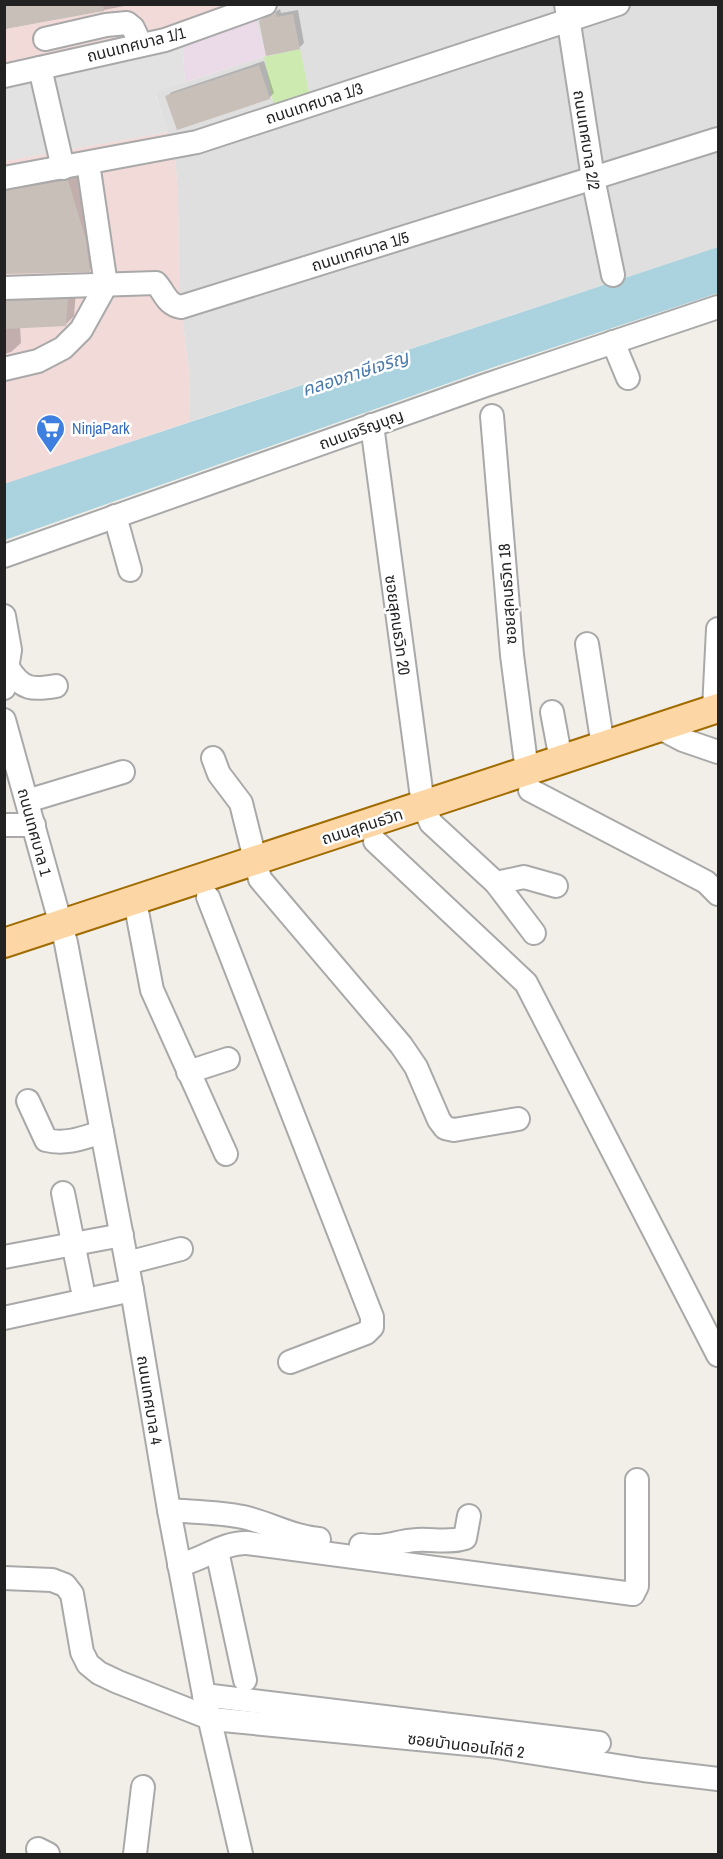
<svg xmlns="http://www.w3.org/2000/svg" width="723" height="1859" viewBox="0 0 723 1859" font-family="'Archivo Narrow','Noto Sans Thai',sans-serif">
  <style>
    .residential { fill: #e0dfdf }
    .commercial { fill: #f2dad9 }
    .industrial { fill: #ebdbe8 }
    .grass { fill: #cdebb0 }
    .parking { fill: #e2e2e2 }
    .water { fill: #aad3df }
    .shadow { fill: #0003 }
    .building { fill: #c7bfb8 }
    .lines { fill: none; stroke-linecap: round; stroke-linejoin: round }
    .minor-casing { stroke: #a9a9a9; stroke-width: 26 }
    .major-casing { stroke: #a06b00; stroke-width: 32 }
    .minor { stroke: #fff; stroke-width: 22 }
    .major { stroke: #fcd6a4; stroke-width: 28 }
    .labels { text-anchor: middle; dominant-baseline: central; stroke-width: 5; stroke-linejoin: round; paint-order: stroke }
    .street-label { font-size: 16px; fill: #222; stroke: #fff }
    .shop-label { font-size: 16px; fill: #366cbe; stroke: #fff; text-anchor: start }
    .water-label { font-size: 18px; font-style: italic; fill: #4a7aab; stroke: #fff }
  </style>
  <rect width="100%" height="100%" fill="#f2efe9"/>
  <path class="residential" d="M251 5H718V247L189 422 190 379 179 292 178 198 174 141 168 132 155 92 266 56Z"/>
  <g class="commercial">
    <path d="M4 5H249L161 36 5 70Z"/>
    <path d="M168 132 174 141 178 198 179 292 190 379 189 422 5 484V161Z"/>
  </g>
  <path class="industrial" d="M254 14 266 56 185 82 182 39Z"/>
  <path class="grass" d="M300 49 310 97 274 107 264 57Z"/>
  <path class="parking" d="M182 39 185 82 155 93 168 132 5 161 4 87Z"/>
  <path class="water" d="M718 247V293L494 367 5 540 4 484Z"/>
  <g class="shadow">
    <path d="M4 4H135L4 29Z"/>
    <path d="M280 9 281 13 298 10 304 43 300 47 267 54 260 21Z"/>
    <path d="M264 61 274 93 269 98 167 96 172 92Z"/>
    <path d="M77 172 94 231 99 261 90 270 4 273V179Z"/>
    <path d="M4 288 76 291 74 316 65 325 20 327 21 343 11 352 4 354Z"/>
  </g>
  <g class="building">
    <path d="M4 4H103L104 11 4 29Z"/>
    <path d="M276 12 277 17 293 14 300 49 266 56 259 21Z"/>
    <path d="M259 65 270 99 177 130 165 96Z"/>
    <path d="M68 180 86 240 90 272 4 274V191Z"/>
    <path d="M68 299 66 326 4 329V301Z"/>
  </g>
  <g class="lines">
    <defs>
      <g id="minor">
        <path d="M566 4 593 178 613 275"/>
        <path d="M45 39 106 25 127 23 133 28 141 45"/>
        <path d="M40 68 63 168"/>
        <path d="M4 76 165 40 265 4"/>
        <path d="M4 178 197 142 618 4"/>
        <path d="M4 288 156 283C165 293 166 304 181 307L718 139"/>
        <path d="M613 342 628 378"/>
        <path d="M4 369 38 361 63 348 81 330 106 285 88 163"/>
        <path d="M492 416 512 655 527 771"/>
        <path d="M372 425 423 805 431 823 496 883 534 933"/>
        <path d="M115 516 130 570"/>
        <path d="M4 556 486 385 718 307"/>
        <path d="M4 616 10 650 4 688"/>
        <path d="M587 644 603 746"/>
        <path d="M9 669C22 690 33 690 56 686"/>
        <path d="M714 709 718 629"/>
        <path d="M552 712 561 760"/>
        <path d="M4 720 66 943 132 1290 169 1510 204 1695 241 1854"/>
        <path d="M660 728 683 740 718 752"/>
        <path d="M213 758 219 774 241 803 260 879 401 1045 416 1067 439 1120 445 1128 454 1130 518 1119"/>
        <path d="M530 790 706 882 718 894"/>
        <path d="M27 801 123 772"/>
        <path d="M4 825H34"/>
        <path d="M375 841 526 983 718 1355"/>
        <path d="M496 883 524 877 556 886"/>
        <path d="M208 897 372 1317V1327L366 1333 290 1362"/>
        <path d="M135 901 152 990 226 1154"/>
        <path d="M188 1072 228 1059"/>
        <path d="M28 1101 46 1140C66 1145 83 1138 102 1132"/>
        <path d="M63 1193 82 1287"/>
        <path d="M4 1257 122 1235"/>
        <path d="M127 1263 181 1249"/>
        <path d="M4 1318 132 1290"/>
        <path d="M169 1510C193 1512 219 1512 243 1517 270 1523 292 1537 319 1539"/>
        <path d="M361 1545C388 1549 395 1541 417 1540 433 1539 449 1543 465 1538L469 1516"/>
        <path d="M217 1551 245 1680"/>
        <path d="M179 1565C203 1560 223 1542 247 1543L633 1594 637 1586V1480"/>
        <path d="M4 1578 52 1580 65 1585 72 1594 82 1652 88 1664 99 1673 118 1682 212 1719 490 1746 643 1770 718 1779"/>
        <path d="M204 1695 599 1743"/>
        <path d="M38 1849 48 1854"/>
        <path d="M135 1854 143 1787"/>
      </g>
      <path id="major" d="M4 943 718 708"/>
    </defs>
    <use href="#minor" class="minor-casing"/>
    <use href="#major" class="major-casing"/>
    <use href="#minor" class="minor"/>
    <use href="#major" class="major"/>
  </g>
  <defs>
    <symbol id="supermarket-pin" viewBox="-11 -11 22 30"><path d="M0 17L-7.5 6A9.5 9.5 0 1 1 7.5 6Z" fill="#3f7fe0" stroke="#fff"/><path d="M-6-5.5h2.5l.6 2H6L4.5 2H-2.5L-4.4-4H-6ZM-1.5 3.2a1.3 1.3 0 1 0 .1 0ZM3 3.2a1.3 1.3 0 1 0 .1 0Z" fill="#fff"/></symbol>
  </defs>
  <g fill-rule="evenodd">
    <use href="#supermarket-pin" x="34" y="412" width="33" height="45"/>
  </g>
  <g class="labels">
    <g class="street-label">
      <text transform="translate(136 44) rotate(-14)">ถนนเทศบาล 1/1</text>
      <text transform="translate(314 103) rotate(-18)">ถนนเทศบาล 1/3</text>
      <text transform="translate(587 140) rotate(81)">ถนนเทศบาล 2/2</text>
      <text transform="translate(360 251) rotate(-17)">ถนนเทศบาล 1/5</text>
      <text transform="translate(361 429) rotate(-20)">ถนนเจริญบุญ</text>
      <text transform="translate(507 594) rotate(-94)">ซอยสุคนธวิท 18</text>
      <text transform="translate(398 625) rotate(82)">ซอยสุคนธวิท 20</text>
      <text transform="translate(362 826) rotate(-18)">ถนนสุคนธวิท</text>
      <text transform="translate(35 832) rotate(75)">ถนนเทศบาล 1</text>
      <text transform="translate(150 1400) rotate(81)">ถนนเทศบาล 4</text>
      <text transform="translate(466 1745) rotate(7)">ซอยบัานดอนไก่ดี 2</text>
    </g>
    <g class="shop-label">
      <text x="72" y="428">NinjaPark</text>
    </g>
    <g class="water-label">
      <text transform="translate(355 373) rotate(-18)">คลองภาษีเจริญ</text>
    </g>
  </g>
  <rect width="723" height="1859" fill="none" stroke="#222222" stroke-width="12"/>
</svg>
